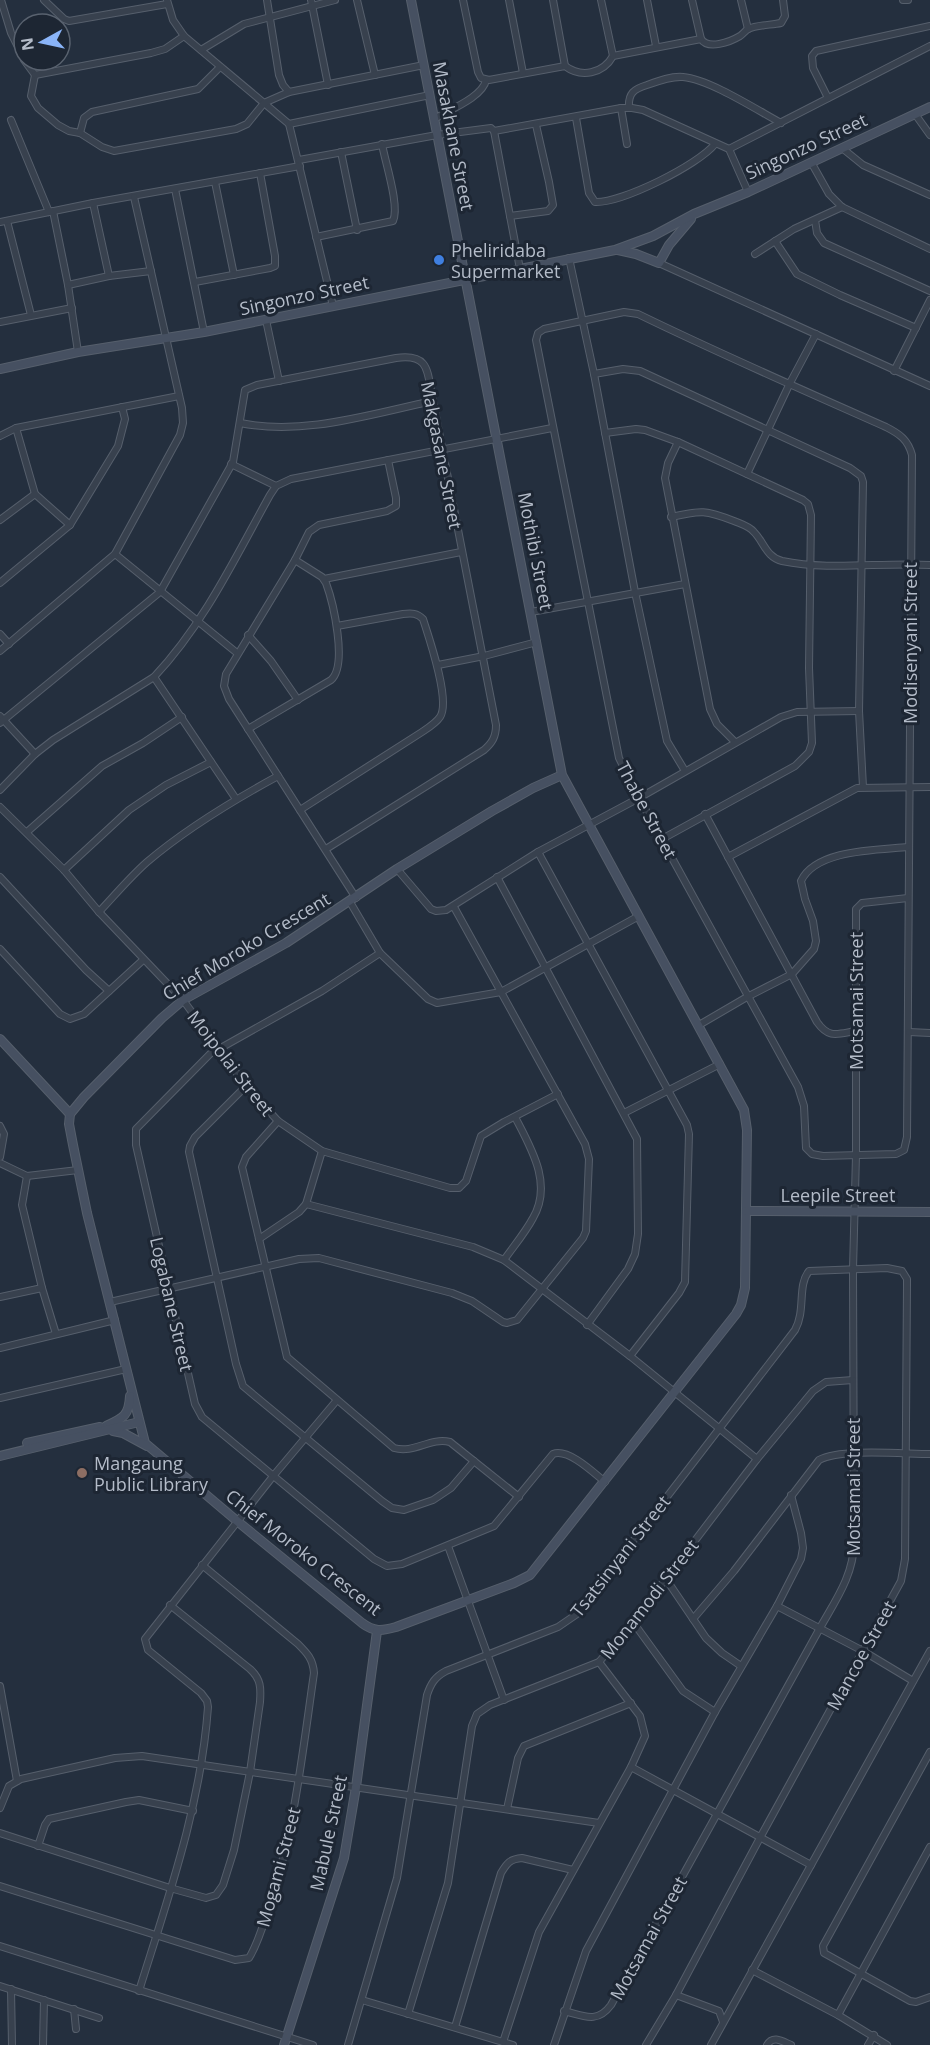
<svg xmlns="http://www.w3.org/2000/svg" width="930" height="2045" viewBox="0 0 930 2045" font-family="'Open Sans',sans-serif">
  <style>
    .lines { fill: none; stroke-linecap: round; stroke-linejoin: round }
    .street-casing { stroke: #565f6c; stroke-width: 8 }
    .secondary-casing { stroke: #565f6c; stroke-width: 10 }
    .street { stroke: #38414e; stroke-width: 6 }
    .secondary { stroke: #465061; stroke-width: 8 }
    .shop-dot { fill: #3f7fe0; stroke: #1d2633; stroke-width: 2 }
    .education-dot { fill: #8d6e63; stroke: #1d2633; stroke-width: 2 }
    .labels { text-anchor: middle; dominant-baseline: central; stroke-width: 6; stroke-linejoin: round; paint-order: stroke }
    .street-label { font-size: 18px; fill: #b4bcc9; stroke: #1d2633 }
    .poi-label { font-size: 18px; fill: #b4bcc9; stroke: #1d2633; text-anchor: start }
  </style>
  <rect width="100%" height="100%" fill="#242f3e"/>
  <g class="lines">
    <defs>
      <g id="street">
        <path d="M1 0 11 33 24 59"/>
        <path d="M44 0 64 19 69 21 167 4"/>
        <path d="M167 0 173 20 184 36 289 124 333 306"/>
        <path d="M267 0 279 75 283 85 289 92"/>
        <path d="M311 0 328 85"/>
        <path d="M357 0 375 75"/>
        <path d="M463 0 478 72 481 78 489 80 565 66C581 78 603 74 613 56L701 39C708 50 730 42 740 36 743 34 745 31 748 29 757 25 771 25 781 23L785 16 783 0"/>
        <path d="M509 0 523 73"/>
        <path d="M553 0 565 66"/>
        <path d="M601 0 613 56"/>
        <path d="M647 0 656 46"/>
        <path d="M692 0 701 39"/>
        <path d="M741 0 748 29"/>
        <path d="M903 0H908"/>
        <path d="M201 50 244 24 335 0"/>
        <path d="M24 60 35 75"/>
        <path d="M35 75 31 96 38 108 58 125 69 131 80 133 102 147 114 151 236 129 247 124 264 103 289 92 424 65"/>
        <path d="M35 75 151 53 165 49 184 36"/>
        <path d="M828 98 813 68 812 56 816 51 930 26"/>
        <path d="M621 108 627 144"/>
        <path d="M629 108C628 93 634 89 647 85 658 81 671 76 683 77 709 79 757 110 781 123"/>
        <path d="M915 114 930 135"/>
        <path d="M576 118 589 193 595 202C622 203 698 165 715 144"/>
        <path d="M434 119C449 110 483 97 486 80"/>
        <path d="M11 120 49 212"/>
        <path d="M289 124 430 95"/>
        <path d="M494 131 621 108H632L643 110 729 149 748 192"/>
        <path d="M80 133 84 118 92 112 198 89 220 67"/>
        <path d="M842 148 863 165 930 195"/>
        <path d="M729 149 930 46"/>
        <path d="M341 152 357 230"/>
        <path d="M299 160 437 135 491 128 494 131 520 269"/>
        <path d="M811 162 829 194 842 207 930 249"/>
        <path d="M215 182 234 275"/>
        <path d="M175 189 204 332"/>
        <path d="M93 203 109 276"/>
        <path d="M53 211 68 285 78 352"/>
        <path d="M510 216 548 211 553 205 549 182 536 125"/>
        <path d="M815 220 817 233 824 243 930 291"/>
        <path d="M7 221 31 315"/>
        <path d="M0 222 93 203 300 166"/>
        <path d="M316 237 393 221C400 206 385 162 382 144"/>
        <path d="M775 241 797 274 840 295 916 328"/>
        <path d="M755 254 794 229 842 207"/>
        <path d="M569 258 594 374 635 592 667 741 685 771"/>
        <path d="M659 263 930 386"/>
        <path d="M195 282 270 268 275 266V256L260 173"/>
        <path d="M68 285 109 276 151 271"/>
        <path d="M624 312 638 314C720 354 803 390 886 427 900 434 908 440 912 455L907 1137 904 1150 896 1154 823 1156 812 1154 806 1148 804 1106 798 1087 639 798 619 758 536 340 538 333 544 329Z"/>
        <path d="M266 320 279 381"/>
        <path d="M0 322 72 308"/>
        <path d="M894 371 930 300"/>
        <path d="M594 374 623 369 640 371 850 468 861 476 863 482 859 711 863 787"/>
        <path d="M240 423C304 436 370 414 433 401"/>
        <path d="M16 428 35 494 70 525"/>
        <path d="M605 433 636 429 645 430 678 442 803 500 808 504 811 515 809 668 812 743 809 752 795 766 662 839"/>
        <path d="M0 436 16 428 179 396"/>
        <path d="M678 442 668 463 665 478 710 709 717 724 735 742"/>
        <path d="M231 464 276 486"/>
        <path d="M747 474 790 383 816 334"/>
        <path d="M671 517C701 510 706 510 734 521 741 524 749 526 754 532 764 542 766 557 782 561 830 571 881 562 930 565"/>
        <path d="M0 520 35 494"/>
        <path d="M115 554 237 653"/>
        <path d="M324 579 461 552"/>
        <path d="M0 583 70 525 118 446 125 419 122 407"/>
        <path d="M531 612 685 584"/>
        <path d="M0 634 9 644"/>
        <path d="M248 635 271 661 298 700"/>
        <path d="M0 651 115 554 180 435 183 423 182 408 134 197"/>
        <path d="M438 665 484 656 537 642"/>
        <path d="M154 677 236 799"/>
        <path d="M0 716 35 754"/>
        <path d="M0 723 160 592 233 462 245 390 257 385 396 358C431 353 427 373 433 401L496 725C496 737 492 743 484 750L326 849"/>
        <path d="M248 729 331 680C348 665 333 602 326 583L322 577 295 560"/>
        <path d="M0 790 35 754 53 740 154 677C204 624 235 558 270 495L276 486 291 479 552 428"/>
        <path d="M0 807 64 870 99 912 183 1000 246 1086 278 1121 322 1151 450 1188H459L466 1181 481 1136 504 1122 558 1094"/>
        <path d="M300 810 422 732C428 728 436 723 440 717 451 701 429 638 423 619 417 613 412 613 403 614L337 626"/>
        <path d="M705 814 817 1022C829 1039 837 1034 856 1031"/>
        <path d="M27 832 102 766 143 743 182 717"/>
        <path d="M538 852 687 1125 689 1134 685 1282 679 1293 630 1356"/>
        <path d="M728 857 857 788 930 787"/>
        <path d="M397 869 431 909 436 911 446 910 538 852 639 798 781 717 797 712 859 711"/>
        <path d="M64 870 129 810 166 785 211 762"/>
        <path d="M0 877 86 970 109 991"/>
        <path d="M497 877 637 1139 638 1234 635 1254 628 1269 587 1325"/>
        <path d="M356 898 229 699 224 686 226 674 295 560 309 532 319 525 387 511 396 506V498L388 460"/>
        <path d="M350 902 380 953 428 999 437 1003 501 992 639 916"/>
        <path d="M99 912C115 895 130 877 147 862 187 828 232 801 278 776"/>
        <path d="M0 949 60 1014 70 1019 84 1014 143 960"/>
        <path d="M380 953 322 991 210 1054 136 1129V1145L195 1404 202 1417 374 1559 387 1566 402 1564 494 1526 553 1454C568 1448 593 1472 605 1482"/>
        <path d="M699 1025 747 997 792 974 814 949 816 941 813 921 805 899 801 881C816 849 879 850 908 847"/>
        <path d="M909 1032 930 1033"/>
        <path d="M246 1086 195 1137 190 1146 189 1152 236 1364 243 1386 382 1501 392 1508 404 1510 433 1500 451 1488 474 1461"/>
        <path d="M624 1113 720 1064"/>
        <path d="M278 1121 246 1157 242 1167 287 1357 394 1448C414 1454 430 1437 450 1442L519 1497"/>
        <path d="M0 1126 4 1134 0 1157"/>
        <path d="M0 1163 27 1176 78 1170"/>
        <path d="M27 1176 22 1205 42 1288 56 1334"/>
        <path d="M306 1204 473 1247 504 1260 630 1356 757 1459"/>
        <path d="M259 1239 299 1212 306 1204 322 1151"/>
        <path d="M504 1260C513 1247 525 1233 533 1218 553 1184 531 1148 515 1117"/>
        <path d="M0 1297 42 1288"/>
        <path d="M110 1302 299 1259 319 1258 452 1293 472 1301 503 1322 507 1323 517 1320 583 1238 586 1231 589 1159 585 1144 454 907"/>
        <path d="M0 1348 115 1320"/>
        <path d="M0 1398 126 1369"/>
        <path d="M448 1546 504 1700"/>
        <path d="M666 1579 706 1638 722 1653 741 1666"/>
        <path d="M777 1606 863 1651 913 1681"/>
        <path d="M693 1619 734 1571 819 1460C841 1448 904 1454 930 1454"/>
        <path d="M633 1622 683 1691 715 1712"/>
        <path d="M0 1686 17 1781"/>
        <path d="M930 1752 823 1946 824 1953 910 2001 916 2002 930 1997"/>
        <path d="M631 1767 811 1865"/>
        <path d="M0 1808 9 1786 21 1779 115 1758 142 1756 599 1823"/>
        <path d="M507 1809 518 1758 524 1746 631 1703"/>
        <path d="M0 1833 170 1888 206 1898 216 1895 223 1885 234 1850 250 1772 260 1702C261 1688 261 1679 250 1669L170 1605"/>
        <path d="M38 1846 45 1825 49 1819 126 1802 139 1800 193 1811"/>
        <path d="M0 1886 235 1960 249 1958C260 1940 265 1918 272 1898 295 1825 303 1749 314 1673 313 1659 307 1653 298 1644L202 1565"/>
        <path d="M0 1946 313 2045"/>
        <path d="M752 1970 838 2015 887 2045"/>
        <path d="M0 1986 99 2018"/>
        <path d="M11 1989 12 2045"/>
        <path d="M139 1991C168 1898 201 1805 208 1707L207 1701 201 1693 148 1650 145 1639 274 1475 337 1400"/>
        <path d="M676 1995 719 2011 723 2022"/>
        <path d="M362 2000 513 2045"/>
        <path d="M74 2009 76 2029"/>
        <path d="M564 2011C584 2016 597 2024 611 2005L820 1628C835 1601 854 1575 854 1542L853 1269 856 1155V909L862 903 908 898"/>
        <path d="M408 2014 448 1883 472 1726 477 1714 490 1705 599 1662 633 1622 757 1459 813 1391 826 1382 853 1380"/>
        <path d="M838 2015 930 1847"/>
        <path d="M455 2027 501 1873C507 1863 510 1859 522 1858L573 1870"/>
        <path d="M503 2042 539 1932 631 1767 645 1736 640 1716 599 1662"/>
        <path d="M43 2045 44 2000"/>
        <path d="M348 2045 397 1878 427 1695C431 1683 435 1677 446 1671L558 1627 577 1614 795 1330C806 1310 797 1286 809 1271L887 1268 902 1271 907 1279V1285L905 1559 901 1581 761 1836 676 1995 646 2045"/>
        <path d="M554 2045 586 1951 715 1712 777 1606 801 1559 803 1548 801 1533 791 1495"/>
        <path d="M711 2045 930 1651"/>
        <path d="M767 2045C773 2035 782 2041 791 2045"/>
        <path d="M868 2045 874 2035"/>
      </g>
      <g id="secondary">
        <path d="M411 0 562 775 744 1110 747 1130 745 1288 741 1305 736 1314 530 1575 514 1583 396 1627C382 1631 374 1632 362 1623L237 1521 145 1443 87 1213 73 1145 69 1124 70 1114 84 1097 162 1018 183 1000 286 943 397 869 492 811 533 788 562 775"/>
        <path d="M618 250 636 254 659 263 669 245 691 219"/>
        <path d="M0 369 78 352 204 332 615 250 653 236 694 214 748 192 930 107"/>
        <path d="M0 1039 70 1114"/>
        <path d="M746 1211 930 1212"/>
        <path d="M106 1426C123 1418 129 1416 130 1396"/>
        <path d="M113 1431 123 1433 147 1446"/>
        <path d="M27 1443 100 1427"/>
        <path d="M0 1456 139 1422"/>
        <path d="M284 2045 344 1858 356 1787 377 1631"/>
      </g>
    </defs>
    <use href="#street" class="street-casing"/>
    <use href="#secondary" class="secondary-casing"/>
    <use href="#street" class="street"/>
    <use href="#secondary" class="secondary"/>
  </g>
  <circle class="shop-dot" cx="439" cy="260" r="6"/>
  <circle class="education-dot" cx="82" cy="1473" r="6"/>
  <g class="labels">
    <g class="street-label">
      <text transform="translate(454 136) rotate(79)">Masakhane Street</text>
      <text transform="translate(806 146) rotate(-25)">Singonzo Street</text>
      <text transform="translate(304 295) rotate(-12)">Singonzo Street</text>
      <text transform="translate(442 455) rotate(79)">Makgasane Street</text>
      <text transform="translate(536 551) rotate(79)">Mothibi Street</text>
      <text transform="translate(910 643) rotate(-90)">Modisenyani Street</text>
      <text transform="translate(647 810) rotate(62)">Thabe Street</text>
      <text transform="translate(246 946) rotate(-31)">Chief Moroko Crescent</text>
      <text transform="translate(856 1001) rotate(-90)">Motsamai Street</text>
      <text transform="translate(231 1063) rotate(52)">Moipolai Street</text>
      <text x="838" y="1195">Leepile Street</text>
      <text transform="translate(172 1304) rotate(77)">Logabane Street</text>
      <text transform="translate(853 1487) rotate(-90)">Motsamai Street</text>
      <text transform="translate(304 1552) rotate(38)">Chief Moroko Crescent</text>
      <text transform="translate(620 1556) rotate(-52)">Tsatsinyani Street</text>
      <text transform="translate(649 1599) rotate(-52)">Monamodi Street</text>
      <text transform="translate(861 1655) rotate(-61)">Mancoe Street</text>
      <text transform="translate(328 1833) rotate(-78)">Mabule Street</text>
      <text transform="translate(278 1867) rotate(-75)">Mogami Street</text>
      <text transform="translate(648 1938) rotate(-61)">Motsamai Street</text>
    </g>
    <g class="poi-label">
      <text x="451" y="250">Pheliridaba<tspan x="451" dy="21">Supermarket</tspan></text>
      <text x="94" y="1463">Mangaung<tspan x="94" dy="21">Public Library</tspan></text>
    </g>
  </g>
  <g transform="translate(42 42) rotate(262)"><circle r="28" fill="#1d2633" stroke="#59626f" stroke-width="1.5"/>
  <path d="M0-4.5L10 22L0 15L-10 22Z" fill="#8ab4f8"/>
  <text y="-9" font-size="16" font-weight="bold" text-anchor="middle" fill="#b4bcc9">N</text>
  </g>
</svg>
